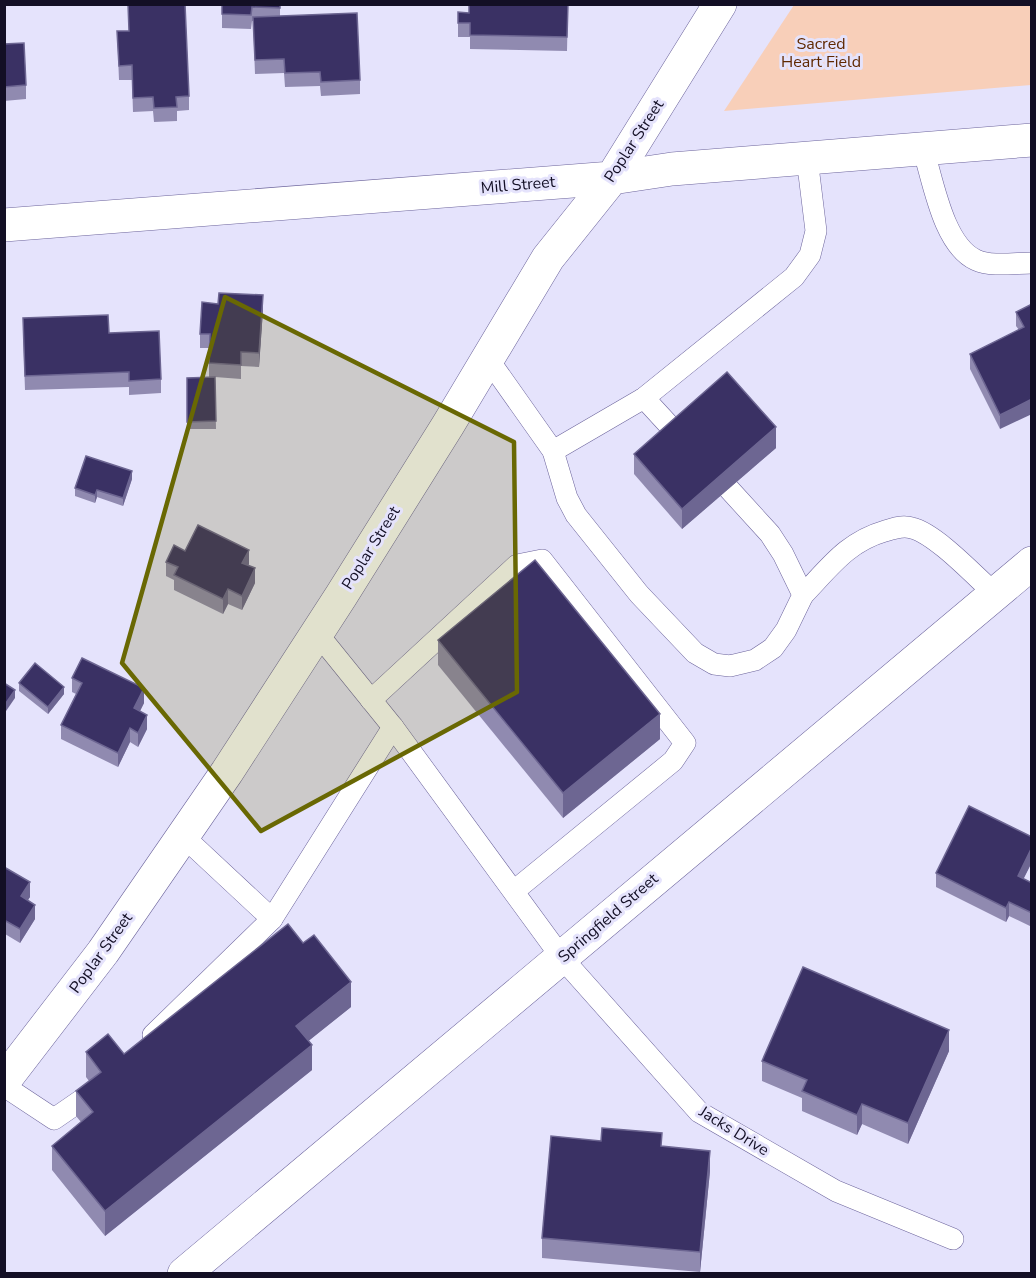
<svg xmlns="http://www.w3.org/2000/svg" width="1036" height="1278" viewBox="0 0 1036 1278" font-family="'Nunito Sans',sans-serif">
  <style>
    .green { fill: #f8cfb9 }
    .lines { fill: none; stroke-linecap: round; stroke-linejoin: round }
    .lane-casing { stroke: #6c649c; stroke-width: 22 }
    .secondary-casing { stroke: #6c649c; stroke-width: 34 }
    .primary-casing { stroke: #6c649c; stroke-width: 34 }
    .lane { stroke: #fff; stroke-width: 21 }
    .secondary { stroke: #fff; stroke-width: 33 }
    .primary { stroke: #fff; stroke-width: 33 }
    .wall { fill: #908ab0 }
    .shaded-wall { fill: #6d6692 }
    .building { fill: #3a3164; stroke: #6d6692; stroke-width: 1.5 }
    .marked { fill: #696803; fill-opacity: 0.2; stroke: #696803; stroke-width: 4.5; stroke-linejoin: round }
    .labels { text-anchor: middle; dominant-baseline: central; stroke-width: 6; stroke-linejoin: round; paint-order: stroke }
    .park-label { font-size: 16px; fill: #5f2800; stroke: #e5e3fc }
    .street-label { font-size: 16px; fill: #130f25; stroke: #e5e3fc }
  </style>
  <rect width="100%" height="100%" fill="#e5e3fc"/>
  <path class="green" d="M794 5H1031V85L724 111Z"/>
  <g class="lines">
    <defs>
      <g id="lane">
        <path d="M923 149C933 180 943 245 976 260 991 267 1015 263 1032 263"/>
        <path d="M488 359 553 451 567 498 576 515 639 594 695 653 714 664 730 666 755 660 773 648 786 630 803 595 783 554 770 534 729 489"/>
        <path d="M644 398 678 435"/>
        <path d="M553 451 644 398 794 277 810 255 816 231 807 158"/>
        <path d="M803 595C830 567 847 542 885 531 894 528 903 525 912 528 936 534 975 576 995 594"/>
        <path d="M317 633 393 727 562 958 699 1112 836 1191 953 1239"/>
        <path d="M371 700 517 565 542 560 685 743 673 761 514 891"/>
        <path d="M183 836 272 919"/>
        <path d="M153 1035 272 919 393 727"/>
        <path d="M4 1086 54 1119 96 1090"/>
      </g>
      <path id="secondary" d="M4 225 612 178 720 4"/>
      <g id="primary">
        <path d="M4 1081 103 952 227 772 341 596 448 425 548 258 612 178 672 169 1032 140"/>
        <path d="M184 1274 1032 563"/>
      </g>
    </defs>
    <use href="#lane" class="lane-casing"/>
    <use href="#secondary" class="secondary-casing"/>
    <use href="#primary" class="primary-casing"/>
    <use href="#lane" class="lane"/>
    <use href="#secondary" class="secondary"/>
    <use href="#primary" class="primary"/>
  </g>
  <g class="wall">
    <path d="M222 4H280V16L360 80V94L321 96 320 86 285 87 284 73 255 74 253 21H252L251 29 222 28Z"/>
    <path d="M568 4 567 51 470 49V37H458V12L469 13Z"/>
    <path d="M117 31 189 96V110L177 111V121L154 122 153 111 133 112 132 80H119Z"/>
    <path d="M4 44 26 85V99L4 101Z"/>
    <path d="M1032 304 1000 429 970 369V354L1019 330 1016 326V312Z"/>
    <path d="M263 310 259 367 241 366V379L215 377 216 429H187V378L214 377H209V348H200V334Z"/>
    <path d="M23 332 109 333 161 379V393L129 395V387L25 390Z"/>
    <path d="M776 448 682 529 634 474V454Z"/>
    <path d="M132 479 123 506 97 497 95 503 75 496V488Z"/>
    <path d="M185 551 249 564 248 565 255 583 242 610 228 604 223 614 174 590V580L166 576V562Z"/>
    <path d="M438 640 660 739 563 818 438 665Z"/>
    <path d="M72 678 144 703 140 711 147 729 138 747 130 742 118 767 61 739V725L76 694 72 692Z"/>
    <path d="M19 683 64 694 48 714 19 691Z"/>
    <path d="M1032 837V862L1023 879 1032 883V927L1009 916 1006 922 936 887V873Z"/>
    <path d="M4 867 30 897 28 900 35 919 20 943 5 934Z"/>
    <path d="M351 1007 308 1041 312 1070 105 1236 52 1170V1146L81 1122 76 1116V1091L89 1081 86 1077V1052L124 1054Z"/>
    <path d="M949 1051 908 1144 862 1124 857 1135 802 1111V1098L762 1081V1061Z"/>
    <path d="M662 1146 710 1171 700 1272 542 1258V1238Z"/>
  </g>
  <g class="shaded-wall">
    <path d="M263 295V310L259 367V353Z"/>
    <path d="M1032 399V414L1000 429V415Z"/>
    <path d="M776 427V448L682 529V509Z"/>
    <path d="M132 471V479L123 506V498Z"/>
    <path d="M97 490V497L95 503V495Z"/>
    <path d="M249 550V564L242 577V563Z"/>
    <path d="M255 568V583L242 610V596Z"/>
    <path d="M228 589V604L223 614V599Z"/>
    <path d="M64 687V694L48 714V707Z"/>
    <path d="M144 688V703L134 723V708Z"/>
    <path d="M15 690V698L4 714V706Z"/>
    <path d="M660 714V739L563 818V793Z"/>
    <path d="M147 715V729L138 747V733Z"/>
    <path d="M130 728V742L118 767V753Z"/>
    <path d="M1032 847V862L1018 890V876Z"/>
    <path d="M30 882V897L21 910V896Z"/>
    <path d="M1009 902V916L1006 922V908Z"/>
    <path d="M35 905V919L20 943V929Z"/>
    <path d="M351 982V1007L296 1051V1026Z"/>
    <path d="M949 1030V1051L908 1144V1123Z"/>
    <path d="M312 1045V1070L105 1236V1211Z"/>
    <path d="M862 1104V1124L857 1135V1115Z"/>
    <path d="M710 1151V1171L700 1272V1252Z"/>
  </g>
  <g class="building">
    <path d="M128 4H185L189 96 176 97 177 107 154 108 153 97 133 98 132 65 119 66 117 31H129Z"/>
    <path d="M222 4H280V8L252 7 251 15 222 14Z"/>
    <path d="M469 4H568L567 37 470 35V23H458V12L469 13Z"/>
    <path d="M357 13 360 80 321 82 320 72 285 73 284 59 255 60 253 17Z"/>
    <path d="M24 43 26 85 4 87V44Z"/>
    <path d="M219 293 263 295 259 353 241 352V365L209 363 210 334H200L202 302 218 304Z"/>
    <path d="M1032 304V399L1000 415 970 354 1024 327 1016 312Z"/>
    <path d="M108 315 109 333 159 331 161 379 129 381V372L25 376 23 318Z"/>
    <path d="M727 372 776 427 682 509 634 454Z"/>
    <path d="M215 377 216 421 187 422V378Z"/>
    <path d="M86 456 132 471 123 498 97 490 95 495 75 488Z"/>
    <path d="M198 525 249 550 242 563 255 568 242 596 228 589 223 599 174 575 178 567 166 562 174 545 185 551Z"/>
    <path d="M535 560 660 714 563 793 438 640Z"/>
    <path d="M82 658 144 688 134 708 147 715 138 733 130 728 118 753 61 725 82 683 72 678Z"/>
    <path d="M35 663 64 687 48 707 19 683Z"/>
    <path d="M4 683 15 690 4 706Z"/>
    <path d="M969 806 1032 837V847L1018 876 1032 883V913L1009 902 1006 908 936 873Z"/>
    <path d="M4 867 30 882 21 896 35 905 20 929 4 920Z"/>
    <path d="M288 924 303 943 314 935 351 982 296 1026 312 1045 105 1211 52 1146 93 1112 76 1091 101 1072 86 1052 108 1034 124 1054Z"/>
    <path d="M803 967 949 1030 908 1123 862 1104 857 1115 802 1091 807 1080 762 1061Z"/>
    <path d="M602 1128 662 1133 661 1146 710 1151 700 1252 542 1238 551 1136 601 1141Z"/>
  </g>
  <path class="marked" d="M225 297 514 442 517 692 261 831 122 663Z"/>
  <g class="labels">
    <g class="park-label">
      <text x="821" y="44">Sacred<tspan x="821" dy="18">Heart Field</tspan></text>
    </g>
    <g class="street-label">
      <text transform="translate(634 141) rotate(-57)">Poplar Street</text>
      <text transform="translate(518 185) rotate(-5)">Mill Street</text>
      <text transform="translate(371 548) rotate(-58)">Poplar Street</text>
      <text transform="translate(608 918) rotate(-41)">Springfield Street</text>
      <text transform="translate(101 953) rotate(-54)">Poplar Street</text>
      <text transform="translate(734 1131) rotate(32)">Jacks Drive</text>
    </g>
  </g>
  <rect width="1036" height="1278" fill="none" stroke="#130f25" stroke-width="12"/>
</svg>
